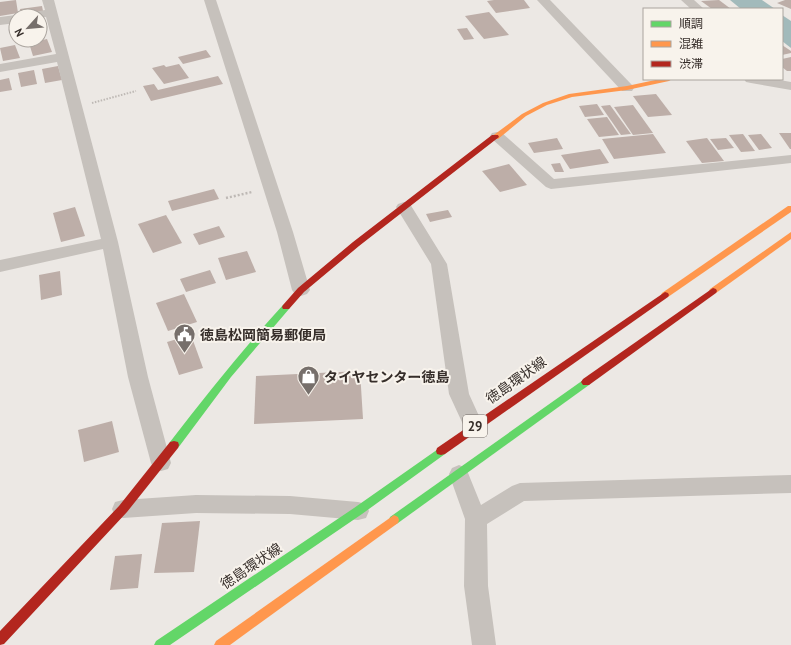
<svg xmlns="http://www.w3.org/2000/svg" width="791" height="645" viewBox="0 0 791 645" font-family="'PT Sans','Noto Sans JP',sans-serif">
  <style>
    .water { fill: #a2babb }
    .building { fill: #bdaea8 }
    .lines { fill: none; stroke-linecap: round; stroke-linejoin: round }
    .path-far1 { stroke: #beb9b5; stroke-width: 2; stroke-dasharray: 1.5 1.5; stroke-linecap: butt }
    .path { stroke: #beb9b5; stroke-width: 2.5; stroke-dasharray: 2 2; stroke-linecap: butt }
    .street { fill: #c6c1bc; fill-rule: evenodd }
    .fast { fill: #63d668; fill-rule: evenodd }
    .slow { fill: #ff974d; fill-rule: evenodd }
    .jam { fill: #b3261e; fill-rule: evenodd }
    .labels { text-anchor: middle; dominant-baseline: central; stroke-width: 4; stroke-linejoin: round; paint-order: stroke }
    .shield { fill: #f8f3ec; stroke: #706964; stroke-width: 1 }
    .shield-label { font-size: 13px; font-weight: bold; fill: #362e2a }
    .poi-label { font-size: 14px; font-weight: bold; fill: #362e2a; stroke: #f8f3ec; text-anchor: start }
    .street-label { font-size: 14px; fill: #362e2a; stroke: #f8f3ec }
  </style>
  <rect width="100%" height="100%" fill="#ece8e4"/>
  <g class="water">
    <path d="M730 0H762L775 9H741Z"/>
    <path d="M782 15 791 21V48L782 41Z"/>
  </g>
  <g class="building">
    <path d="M16 0 18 13 0 16V2Z"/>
    <path d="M494 0H524L530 8 496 13 487 1Z"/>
    <path d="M719 0 731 9H712L701 1Z"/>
    <path d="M785 0H791V9L777 3Z"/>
    <path d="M42 6 43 11 21 14 20 9Z"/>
    <path d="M489 12 509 35 484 39 465 16Z"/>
    <path d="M467 28 474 39 464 40 457 29Z"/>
    <path d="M47 39 52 52 33 56 29 43Z"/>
    <path d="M15 45 20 58 3 61 0 48Z"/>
    <path d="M782 45 791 51V53L782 55Z"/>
    <path d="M206 50 211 57 183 64 178 57Z"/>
    <path d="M791 57V71H787L782 67V59Z"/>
    <path d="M179 64 189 78 164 84 152 68 164 65 166 67Z"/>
    <path d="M58 66 62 80 45 83 42 69Z"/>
    <path d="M34 70 37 84 21 87 18 73Z"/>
    <path d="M218 76 223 84 151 101 143 86 154 84 158 90Z"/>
    <path d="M9 78 12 90 0 92V80Z"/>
    <path d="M656 94 672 115 648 117 633 96Z"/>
    <path d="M597 104 604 115 585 117 579 106Z"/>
    <path d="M610 105 631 134 621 135 601 106Z"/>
    <path d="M633 105 653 133 633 135 614 107Z"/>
    <path d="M607 117 619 135 599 137 587 119Z"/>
    <path d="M779 133H791V149H790Z"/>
    <path d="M653 134 666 153 614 159 602 139Z"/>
    <path d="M743 134 755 151 741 152 729 135Z"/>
    <path d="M761 134 772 148 759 150 748 135Z"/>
    <path d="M557 138 563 149 534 153 528 143Z"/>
    <path d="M707 138 724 161 702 163 686 141Z"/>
    <path d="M726 138 734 148 718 150 710 139Z"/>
    <path d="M600 149 609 163 570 169 561 155Z"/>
    <path d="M560 163 564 172H555L551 164Z"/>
    <path d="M509 164 527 185 500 192 482 171Z"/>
    <path d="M214 189 219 199 172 211 168 201Z"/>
    <path d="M75 207 85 236 61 242 53 213Z"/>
    <path d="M448 210 452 217 430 222 426 214Z"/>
    <path d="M166 215 182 243 153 253 138 224Z"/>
    <path d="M219 226 225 237 199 245 193 234Z"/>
    <path d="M247 251 256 272 226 280 218 258Z"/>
    <path d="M210 270 216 283 186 292 180 279Z"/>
    <path d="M60 271 62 295 41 300 39 275Z"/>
    <path d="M184 294 197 322 168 331 156 303Z"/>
    <path d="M191 335 203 368 179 375 167 342Z"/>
    <path d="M360 371 363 419 254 424 256 376Z"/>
    <path d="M112 421 119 452 84 462 78 430Z"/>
    <path d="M200 521 194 572 154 573 162 523Z"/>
    <path d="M142 554 138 588 110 590 115 556Z"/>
  </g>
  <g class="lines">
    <path class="path-far1" d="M92 103 136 91"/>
    <path class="path" d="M226 198 252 192"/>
    <g class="street">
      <path d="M42 0H54L118 242 148 377 171 463 168 469 161 471 154 469 151 463 128 377 103 249 0 272V260L101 239 57 62 0 72V64L56 54 46 17 40 18V16H26L28 13 45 10Z"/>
      <path d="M204 0H216L293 232 310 290 307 294 301 296 295 294 292 290 277 232Z"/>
      <path d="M537 0H550L632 85 634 88 632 91H622Z"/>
      <path d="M681 0H694L704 9H691Z"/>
      <path d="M16 15 19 16H16V23L0 25V17Z"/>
      <path d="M744 79H774L791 82V90L751 83 746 82Z"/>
      <path d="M497 132 502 133 554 179 791 155V163L551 189 546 187 492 139 490 136 492 133Z"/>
      <path d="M404 202 410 204 447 264 469 394 484 427 481 433 474 435 467 433 449 394 431 264 396 207 398 204Z"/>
      <path d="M459 465 466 468 481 505 512 486 520 483 791 475V493L524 501 487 524 488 586 496 645H472L464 586 465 519 449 474 452 468Z"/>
      <path d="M196 495 290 496 358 502 366 504 369 511 366 518 358 520 290 514 196 513 123 518 115 516 112 509 115 502 123 500Z"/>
    </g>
    <g class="fast">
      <path d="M286 304 290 307 289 309 231 377 178 448 174 449 170 448 169 445 170 442C206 395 243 349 283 305Z"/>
      <path d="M586 378 589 379 591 382 589 385 398 523 394 525 390 523 389 520 390 517Z"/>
      <path d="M441 447 445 448 446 451 445 454 362 514 170 645H154L156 641 354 508Z"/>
    </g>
    <g class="slow">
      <path d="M660 79H672L669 81 627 90 572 97 547 105 526 116 498 139H492L491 137 522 114 543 103 569 94 627 86Z"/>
      <path d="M788 206H791V212L668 297H662L661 295 662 293Z"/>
      <path d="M791 232V239L716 293H710L709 291 710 289Z"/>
      <path d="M394 515 398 517 399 520 398 523 230 645H214L216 641Z"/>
    </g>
    <g class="jam">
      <path d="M492 135H498L499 137 359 246 304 292 289 309H283L282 307 283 305 298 288 353 242Z"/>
      <path d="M713 288 716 289 717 291 716 293 589 385H583L581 382 583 379Z"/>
      <path d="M665 292 668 293 669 295 668 297 445 454 441 455 437 454 436 451 437 448Z"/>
      <path d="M174 441 178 442 179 445 178 448 127 512 4 644 0 645V631L119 506 170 442Z"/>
    </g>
  </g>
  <defs>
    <symbol id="civic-pin" viewBox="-11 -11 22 30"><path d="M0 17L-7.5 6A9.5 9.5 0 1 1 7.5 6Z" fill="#766f6b" stroke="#f8f3ec"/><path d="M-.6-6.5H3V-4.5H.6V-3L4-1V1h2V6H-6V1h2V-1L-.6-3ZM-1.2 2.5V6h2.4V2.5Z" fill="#fff"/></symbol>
    <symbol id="shop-pin" viewBox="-11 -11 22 30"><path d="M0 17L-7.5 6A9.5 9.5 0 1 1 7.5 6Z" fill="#766f6b" stroke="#f8f3ec"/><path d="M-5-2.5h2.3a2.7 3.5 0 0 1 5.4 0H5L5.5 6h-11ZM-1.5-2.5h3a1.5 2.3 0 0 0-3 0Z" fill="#fff"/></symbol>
  </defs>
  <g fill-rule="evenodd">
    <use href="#civic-pin" x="172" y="322" width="25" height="34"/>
    <use href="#shop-pin" x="296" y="364" width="25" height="34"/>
  </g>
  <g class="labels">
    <rect class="shield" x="463" y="415" width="24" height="22" rx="3"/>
    <g class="shield-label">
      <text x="475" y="426">29</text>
    </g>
    <g class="poi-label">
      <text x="200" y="335">徳島松岡簡易郵便局</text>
      <text x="324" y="377">タイヤセンター徳島</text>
    </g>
    <g class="street-label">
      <text transform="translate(516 380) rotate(-35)">徳島環状線</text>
      <text transform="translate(251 566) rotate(-34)">徳島環状線</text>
    </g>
  </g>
  <rect x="643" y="8" width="140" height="72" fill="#f8f3ec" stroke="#aaa49e"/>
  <rect x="651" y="21" width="20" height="6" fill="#63d668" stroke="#aaa49e"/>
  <text x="679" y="28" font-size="12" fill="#362e2a">順調</text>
  <rect x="651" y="41" width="20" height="6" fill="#ff974d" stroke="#aaa49e"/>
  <text x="679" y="48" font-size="12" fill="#362e2a">混雑</text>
  <rect x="651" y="61" width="20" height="6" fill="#b3261e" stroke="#aaa49e"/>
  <text x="679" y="68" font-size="12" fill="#362e2a">渋滞</text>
  <g transform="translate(28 28) rotate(243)"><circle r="19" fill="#f8f3ec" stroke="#aaa49e"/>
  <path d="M0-3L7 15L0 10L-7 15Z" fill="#766f6b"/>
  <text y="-6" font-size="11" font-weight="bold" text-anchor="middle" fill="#362e2a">N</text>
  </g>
</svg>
